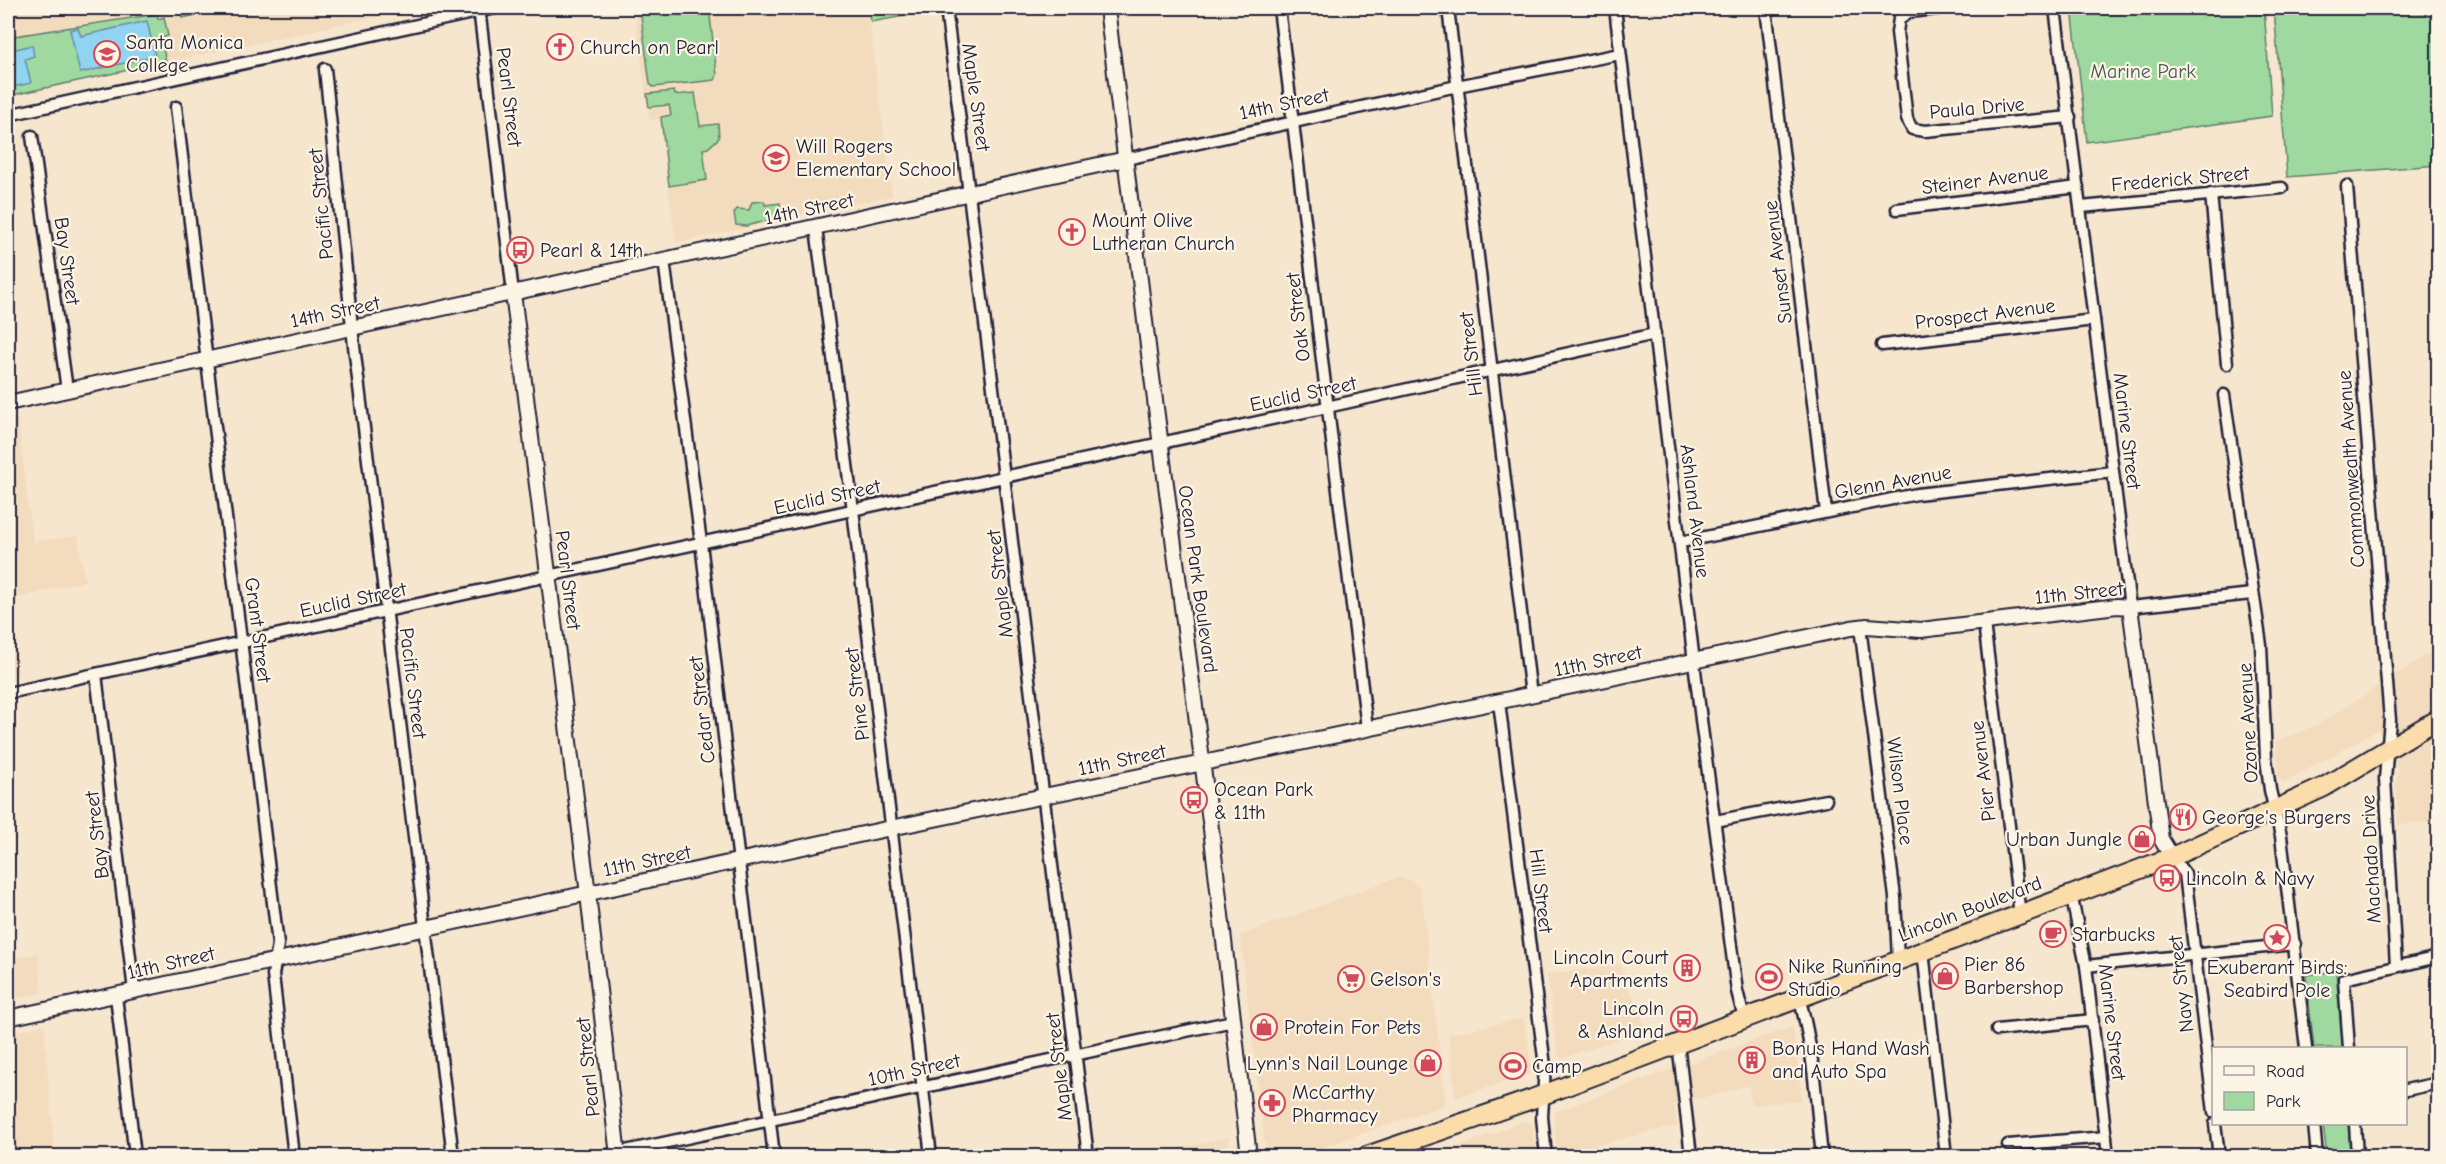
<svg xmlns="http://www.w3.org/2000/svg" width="2446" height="1164" viewBox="0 0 2446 1164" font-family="'Comic Neue',sans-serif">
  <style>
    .built { fill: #f3dcbe }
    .green { fill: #9fd99f; stroke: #607e6d; stroke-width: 1.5 }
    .water { fill: #91d4f2; stroke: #658da9; stroke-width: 1.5 }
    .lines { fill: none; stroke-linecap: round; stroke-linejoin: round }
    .minor-casing { stroke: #22223b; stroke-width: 15 }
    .tertiary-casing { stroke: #22223b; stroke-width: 18 }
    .trunk-casing { stroke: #22223b; stroke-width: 22 }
    .minor { stroke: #fcf5e5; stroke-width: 10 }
    .tertiary { stroke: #fcf5e5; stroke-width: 14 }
    .trunk { stroke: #fbddab; stroke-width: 18 }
    .labels { text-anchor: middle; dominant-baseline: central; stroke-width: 4.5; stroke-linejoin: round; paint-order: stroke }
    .poi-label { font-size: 20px; fill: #22223b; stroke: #fcf5e5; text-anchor: start }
    .park-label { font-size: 20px; fill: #485959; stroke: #fcf5e5 }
    .street-label { font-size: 20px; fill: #22223b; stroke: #fcf5e5 }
  </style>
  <rect width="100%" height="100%" fill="#f7e6ce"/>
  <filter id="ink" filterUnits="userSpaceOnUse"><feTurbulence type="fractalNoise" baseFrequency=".0167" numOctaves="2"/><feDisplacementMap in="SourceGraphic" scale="12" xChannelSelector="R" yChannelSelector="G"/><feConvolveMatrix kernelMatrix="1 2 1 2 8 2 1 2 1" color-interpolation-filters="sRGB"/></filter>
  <g filter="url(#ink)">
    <g class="built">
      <path d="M8 8H417L8 97Z"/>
      <path d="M634 8H934V12L870 23 892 196 676 243 659 119 649 120Z"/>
      <path d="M18 418 33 542 78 535 85 581 10 600 19 675 8 678V421Z"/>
      <path d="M2438 647V821L2398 825 2396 780 2399 771 2378 730 2284 783 2278 779 2276 741 2319 724Z"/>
      <path d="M1397 877 1411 880 1421 888 1446 1105 1297 1156H1266L1240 935Z"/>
      <path d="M39 953 42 993 8 1000V959Z"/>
      <path d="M1620 963 1646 1029 1562 1059 1558 1056 1547 975Z"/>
      <path d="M1524 1018 1532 1069 1530 1074 1455 1098 1448 1034Z"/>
      <path d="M44 1025 55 1156H8V1033Z"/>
      <path d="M1793 1026 1802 1101 1751 1105 1748 1086 1674 1105 1677 1126 1557 1154 1554 1116 1556 1111Z"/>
      <path d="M1524 1121 1532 1123 1536 1156H1434Z"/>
      <path d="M1229 1137 1230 1156H1142Z"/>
    </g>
    <g class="green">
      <path d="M180 8H229L182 18Z"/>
      <path d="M640 8H709L717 75 715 80 653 87 650 84Z"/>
      <path d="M869 8H933V11L871 22Z"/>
      <path d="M2072 8H2264L2272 116 2087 142Z"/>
      <path d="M2274 8H2438V165L2287 177Z"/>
      <path d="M157 14 158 19 164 17 168 36 161 38 166 62 8 96V37Z"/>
      <path d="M674 91 675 95 695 93 700 126 718 124 719 138 708 148 703 149 707 180 669 186 661 117 671 115 669 105 649 107 647 94Z"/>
      <path d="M764 201 765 205 780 203 782 217 746 226 736 225 734 213 737 209 749 210 752 202Z"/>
      <path d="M2336 971 2343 1048H2314L2306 975Z"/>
      <path d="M2323 1124H2348L2351 1156H2327Z"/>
    </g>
    <g class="water">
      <path d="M147 21 155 56 80 73 70 30 78 28 81 36Z"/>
      <path d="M32 45 34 56 25 59 31 83 8 88V51Z"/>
    </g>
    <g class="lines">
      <defs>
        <g id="minor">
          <path d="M479 8 513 293"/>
          <path d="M946 8 1088 1156"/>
          <path d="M1279 8 1367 728"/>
          <path d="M1448 8 1531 695"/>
          <path d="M1615 8 1702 728 1737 991 1744 1018"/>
          <path d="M1766 8 1826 512"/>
          <path d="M1946 8 1909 12 1899 19 1897 32 1907 119 1912 129 1925 131 2070 117"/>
          <path d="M2055 8 2130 607 2252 594"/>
          <path d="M325 69 354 346 453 1156"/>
          <path d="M176 107 278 944 273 975 294 1156"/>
          <path d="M8 115 495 8"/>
          <path d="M32 136 67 390"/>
          <path d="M1126 159 1457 86 1620 54"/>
          <path d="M2347 186 2390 720 2385 779 2396 966"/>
          <path d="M2211 194 2227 364"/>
          <path d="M2081 207 2282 188"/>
          <path d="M1897 209 2078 187"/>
          <path d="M816 228 853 510 931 1156"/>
          <path d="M664 260 701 543 774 1156"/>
          <path d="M1882 345 2094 320"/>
          <path d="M2224 395 2261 645 2266 758 2270 790 2281 836 2306 1048"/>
          <path d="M1681 542 1917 494 2112 472"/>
          <path d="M1984 623 2020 915"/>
          <path d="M1860 627 1895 897 1898 961"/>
          <path d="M96 674 134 991"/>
          <path d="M8 693 1327 407 1655 334"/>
          <path d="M1499 702 1545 1066 1542 1117 1546 1156"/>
          <path d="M1715 821 1826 800"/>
          <path d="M2172 857 2185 874 2214 1112"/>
          <path d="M2071 894 2086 966 2108 1156"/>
          <path d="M1923 951 1946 1156"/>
          <path d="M2086 966 2295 944"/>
          <path d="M116 996 135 1156"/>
          <path d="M1799 997C1814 1049 1816 1103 1822 1156"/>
          <path d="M1997 1030 2093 1020"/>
          <path d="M1678 1043 1691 1156"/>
          <path d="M2349 1048 2344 979 2438 957"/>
          <path d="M2406 1090 2438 1083"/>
          <path d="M2215 1124 2219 1156"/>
          <path d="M2314 1124 2317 1156"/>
          <path d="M2355 1124 2357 1156"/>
          <path d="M2008 1145 2106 1137"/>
          <path d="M602 1156 1233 1021"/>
        </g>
        <g id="tertiary">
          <path d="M1107 8 1149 354 1211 829 1249 1156"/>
          <path d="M513 293 588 894 618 1156"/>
          <path d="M8 403 1126 159"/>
          <path d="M8 1018 891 828 1851 628 1867 626 1921 630 2117 606 2130 607 2161 839 2172 857"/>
        </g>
        <path id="trunk" d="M1367 1156 1532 1099 2172 857 2324 787 2438 719"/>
      </defs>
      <use href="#minor" class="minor-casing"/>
      <use href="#tertiary" class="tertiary-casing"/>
      <use href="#trunk" class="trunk-casing"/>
      <use href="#minor" class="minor"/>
      <use href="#tertiary" class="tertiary"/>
      <use href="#trunk" class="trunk"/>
    </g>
  </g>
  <defs>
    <symbol id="church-ring" viewBox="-11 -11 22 22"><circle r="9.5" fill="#fcf5e5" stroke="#d1495b" stroke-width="1.5"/><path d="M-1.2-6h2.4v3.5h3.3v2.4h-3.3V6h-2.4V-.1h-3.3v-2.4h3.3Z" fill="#d1495b"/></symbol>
    <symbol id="university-ring" viewBox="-11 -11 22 22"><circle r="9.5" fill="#fcf5e5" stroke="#d1495b" stroke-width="1.5"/><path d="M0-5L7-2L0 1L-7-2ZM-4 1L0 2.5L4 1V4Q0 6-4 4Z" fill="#d1495b"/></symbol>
    <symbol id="school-ring" viewBox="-11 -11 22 22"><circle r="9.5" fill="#fcf5e5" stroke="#d1495b" stroke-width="1.5"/><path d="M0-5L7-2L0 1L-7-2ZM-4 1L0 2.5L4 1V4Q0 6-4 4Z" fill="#d1495b"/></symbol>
    <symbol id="bus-ring" viewBox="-11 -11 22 22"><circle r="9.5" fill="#fcf5e5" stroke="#d1495b" stroke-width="1.5"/><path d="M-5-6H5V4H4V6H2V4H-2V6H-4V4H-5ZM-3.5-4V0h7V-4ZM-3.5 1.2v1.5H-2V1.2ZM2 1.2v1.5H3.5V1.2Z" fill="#d1495b"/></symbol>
    <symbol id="restaurant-ring" viewBox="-11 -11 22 22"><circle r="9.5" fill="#fcf5e5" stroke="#d1495b" stroke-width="1.5"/><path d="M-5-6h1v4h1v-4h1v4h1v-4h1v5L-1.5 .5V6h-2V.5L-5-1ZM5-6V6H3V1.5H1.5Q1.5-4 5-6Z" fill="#d1495b"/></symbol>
    <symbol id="shop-ring" viewBox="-11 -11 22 22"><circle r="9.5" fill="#fcf5e5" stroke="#d1495b" stroke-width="1.5"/><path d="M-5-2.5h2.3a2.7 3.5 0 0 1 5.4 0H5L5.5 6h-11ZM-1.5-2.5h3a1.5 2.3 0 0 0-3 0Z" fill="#d1495b"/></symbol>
    <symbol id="cafe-ring" viewBox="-11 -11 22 22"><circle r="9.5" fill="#fcf5e5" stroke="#d1495b" stroke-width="1.5"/><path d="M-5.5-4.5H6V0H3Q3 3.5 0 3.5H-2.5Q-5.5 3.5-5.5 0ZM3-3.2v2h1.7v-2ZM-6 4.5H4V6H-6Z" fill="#d1495b"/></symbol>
    <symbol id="sight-ring" viewBox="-11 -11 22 22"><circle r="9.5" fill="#fcf5e5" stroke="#d1495b" stroke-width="1.5"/><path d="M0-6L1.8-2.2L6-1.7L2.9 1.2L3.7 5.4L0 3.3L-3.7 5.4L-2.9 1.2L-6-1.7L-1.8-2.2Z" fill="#d1495b"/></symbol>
    <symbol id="building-ring" viewBox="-11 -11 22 22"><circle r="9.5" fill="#fcf5e5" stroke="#d1495b" stroke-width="1.5"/><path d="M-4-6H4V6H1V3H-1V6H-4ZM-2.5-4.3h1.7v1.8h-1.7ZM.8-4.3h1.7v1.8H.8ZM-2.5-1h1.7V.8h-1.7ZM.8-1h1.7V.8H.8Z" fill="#d1495b"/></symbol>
    <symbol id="stadium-ring" viewBox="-11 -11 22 22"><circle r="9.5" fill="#fcf5e5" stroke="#d1495b" stroke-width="1.5"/><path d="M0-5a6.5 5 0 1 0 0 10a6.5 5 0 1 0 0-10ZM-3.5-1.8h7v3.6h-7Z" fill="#d1495b"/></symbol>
    <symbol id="supermarket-ring" viewBox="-11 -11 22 22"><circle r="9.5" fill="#fcf5e5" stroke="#d1495b" stroke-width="1.5"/><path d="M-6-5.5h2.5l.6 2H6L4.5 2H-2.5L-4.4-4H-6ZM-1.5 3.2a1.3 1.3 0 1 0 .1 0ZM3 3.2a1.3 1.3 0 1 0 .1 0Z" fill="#d1495b"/></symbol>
    <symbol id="pharmacy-ring" viewBox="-11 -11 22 22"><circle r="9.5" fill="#fcf5e5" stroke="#d1495b" stroke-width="1.5"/><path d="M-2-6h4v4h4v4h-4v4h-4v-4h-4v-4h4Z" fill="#d1495b"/></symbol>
  </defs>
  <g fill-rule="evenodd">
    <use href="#church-ring" x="545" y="32" width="30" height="30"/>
    <use href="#university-ring" x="92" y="39" width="30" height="30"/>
    <use href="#school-ring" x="761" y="143" width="30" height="30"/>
    <use href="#church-ring" x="1057" y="217" width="30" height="30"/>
    <use href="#bus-ring" x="505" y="235" width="30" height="30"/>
    <use href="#bus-ring" x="1179" y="785" width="30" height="30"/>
    <use href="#restaurant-ring" x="2168" y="802" width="30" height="30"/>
    <use href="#shop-ring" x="2127" y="824" width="30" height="30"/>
    <use href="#bus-ring" x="2152" y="863" width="30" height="30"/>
    <use href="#cafe-ring" x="2038" y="919" width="30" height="30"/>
    <use href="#sight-ring" x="2262" y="923" width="30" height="30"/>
    <use href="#building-ring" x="1672" y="953" width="30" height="30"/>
    <use href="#shop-ring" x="1930" y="961" width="30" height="30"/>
    <use href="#stadium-ring" x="1754" y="962" width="30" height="30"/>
    <use href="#supermarket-ring" x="1336" y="964" width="30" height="30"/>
    <use href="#bus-ring" x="1669" y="1004" width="30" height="30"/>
    <use href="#shop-ring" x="1249" y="1012" width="30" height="30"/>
    <use href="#building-ring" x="1737" y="1045" width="30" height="30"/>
    <use href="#shop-ring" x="1413" y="1048" width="30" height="30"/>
    <use href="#stadium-ring" x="1498" y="1051" width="30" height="30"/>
    <use href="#pharmacy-ring" x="1257" y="1088" width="30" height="30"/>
  </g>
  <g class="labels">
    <g class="poi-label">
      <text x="126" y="42">Santa Monica<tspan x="126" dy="23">College</tspan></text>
      <text x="580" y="47">Church on Pearl</text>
      <text x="796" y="146">Will Rogers<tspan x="796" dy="23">Elementary School</tspan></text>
      <text x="1092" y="220">Mount Olive<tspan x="1092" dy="23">Lutheran Church</tspan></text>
      <text x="540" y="250">Pearl &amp; 14th</text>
      <text x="1214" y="789">Ocean Park<tspan x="1214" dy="23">&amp; 11th</tspan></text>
      <text x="2202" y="817">George's Burgers</text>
      <text x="2122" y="839" text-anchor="end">Urban Jungle</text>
      <text x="2186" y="878">Lincoln &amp; Navy</text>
      <text x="2072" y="934">Starbucks</text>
      <text x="1668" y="957" text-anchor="end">Lincoln Court<tspan x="1668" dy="23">Apartments</tspan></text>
      <text x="1964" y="964">Pier 86<tspan x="1964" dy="23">Barbershop</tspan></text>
      <text x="1788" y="966">Nike Running<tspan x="1788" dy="23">Studio</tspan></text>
      <text x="2277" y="967" text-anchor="middle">Exuberant Birds:<tspan x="2277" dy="23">Seabird Pole</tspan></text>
      <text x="1370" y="979">Gelson's</text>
      <text x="1664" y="1008" text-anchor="end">Lincoln<tspan x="1664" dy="23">&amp; Ashland</tspan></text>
      <text x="1284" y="1027">Protein For Pets</text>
      <text x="1772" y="1048">Bonus Hand Wash<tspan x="1772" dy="23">and Auto Spa</tspan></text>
      <text x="1408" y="1063" text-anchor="end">Lynn's Nail Lounge</text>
      <text x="1532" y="1066">Camp</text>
      <text x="1292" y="1092">McCarthy<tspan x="1292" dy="23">Pharmacy</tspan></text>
    </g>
    <g class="park-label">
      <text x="2143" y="71">Marine Park</text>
    </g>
    <g class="street-label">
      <text transform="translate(509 97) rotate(83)">Pearl Street</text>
      <text transform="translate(976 97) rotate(82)">Maple Street</text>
      <text transform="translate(1284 104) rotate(-12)">14th Street</text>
      <text transform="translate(1977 108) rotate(-5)">Paula Drive</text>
      <text transform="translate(2180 179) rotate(-5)">Frederick Street</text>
      <text transform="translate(1985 180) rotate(-7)">Steiner Avenue</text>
      <text transform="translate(321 204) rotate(-96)">Pacific Street</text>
      <text transform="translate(809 209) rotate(-12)">14th Street</text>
      <text transform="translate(67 261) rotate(82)">Bay Street</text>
      <text transform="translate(1778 262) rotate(-97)">Sunset Avenue</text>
      <text transform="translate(335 312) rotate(-12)">14th Street</text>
      <text transform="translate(1985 314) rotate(-7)">Prospect Avenue</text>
      <text transform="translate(1298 317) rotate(-97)">Oak Street</text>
      <text transform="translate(1471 354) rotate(-97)">Hill Street</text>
      <text transform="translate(1303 394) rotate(-12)">Euclid Street</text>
      <text transform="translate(2127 431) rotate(83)">Marine Street</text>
      <text transform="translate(2351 469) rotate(-94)">Commonwealth Avenue</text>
      <text transform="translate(1893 482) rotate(-10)">Glenn Avenue</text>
      <text transform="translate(827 497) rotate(-12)">Euclid Street</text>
      <text transform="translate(1695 511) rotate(83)">Ashland Avenue</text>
      <text transform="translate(1198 579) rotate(82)">Ocean Park Boulevard</text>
      <text transform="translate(568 580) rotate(83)">Pearl Street</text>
      <text transform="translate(1000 584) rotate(-97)">Maple Street</text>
      <text transform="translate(2079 593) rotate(-6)">11th Street</text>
      <text transform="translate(353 600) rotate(-12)">Euclid Street</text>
      <text transform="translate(258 630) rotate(83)">Grant Street</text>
      <text transform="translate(1598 661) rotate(-12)">11th Street</text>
      <text transform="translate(413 683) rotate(83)">Pacific Street</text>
      <text transform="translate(857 694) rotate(-97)">Pine Street</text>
      <text transform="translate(702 710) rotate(-97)">Cedar Street</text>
      <text transform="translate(2248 723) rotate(-93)">Ozone Avenue</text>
      <text transform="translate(1122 760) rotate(-12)">11th Street</text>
      <text transform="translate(1983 771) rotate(-97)">Pier Avenue</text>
      <text transform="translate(1900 791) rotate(83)">Wilson Place</text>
      <text transform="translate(97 835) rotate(-97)">Bay Street</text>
      <text transform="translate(2371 859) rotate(-93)">Machado Drive</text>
      <text transform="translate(647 861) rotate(-12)">11th Street</text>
      <text transform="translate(1541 891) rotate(83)">Hill Street</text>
      <text transform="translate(1970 909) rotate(-21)">Lincoln Boulevard</text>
      <text transform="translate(171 963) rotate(-13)">11th Street</text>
      <text transform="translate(2181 984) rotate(-97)">Navy Street</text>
      <text transform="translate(2112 1022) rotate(83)">Marine Street</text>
      <text transform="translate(588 1067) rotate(-96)">Pearl Street</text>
      <text transform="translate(1059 1067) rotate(-97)">Maple Street</text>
      <text transform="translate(914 1070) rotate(-12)">10th Street</text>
    </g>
  </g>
  <rect width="2446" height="1164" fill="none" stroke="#fcf5e5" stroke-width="30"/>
  <rect x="15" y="15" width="2416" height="1134" fill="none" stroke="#22223b" stroke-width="2" filter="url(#ink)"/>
  <rect x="2212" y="1047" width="195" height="78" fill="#fcf5e5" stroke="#a5a1a1" stroke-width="1.5"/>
  <rect x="2224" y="1066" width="30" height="9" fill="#fcf5e5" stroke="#a5a1a1" stroke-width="1.5"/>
  <text x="2266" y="1077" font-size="18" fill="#22223b">Road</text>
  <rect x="2224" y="1092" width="30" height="18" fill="#9fd99f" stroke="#a5a1a1" stroke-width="1.5"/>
  <text x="2266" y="1107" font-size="18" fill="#22223b">Park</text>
</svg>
